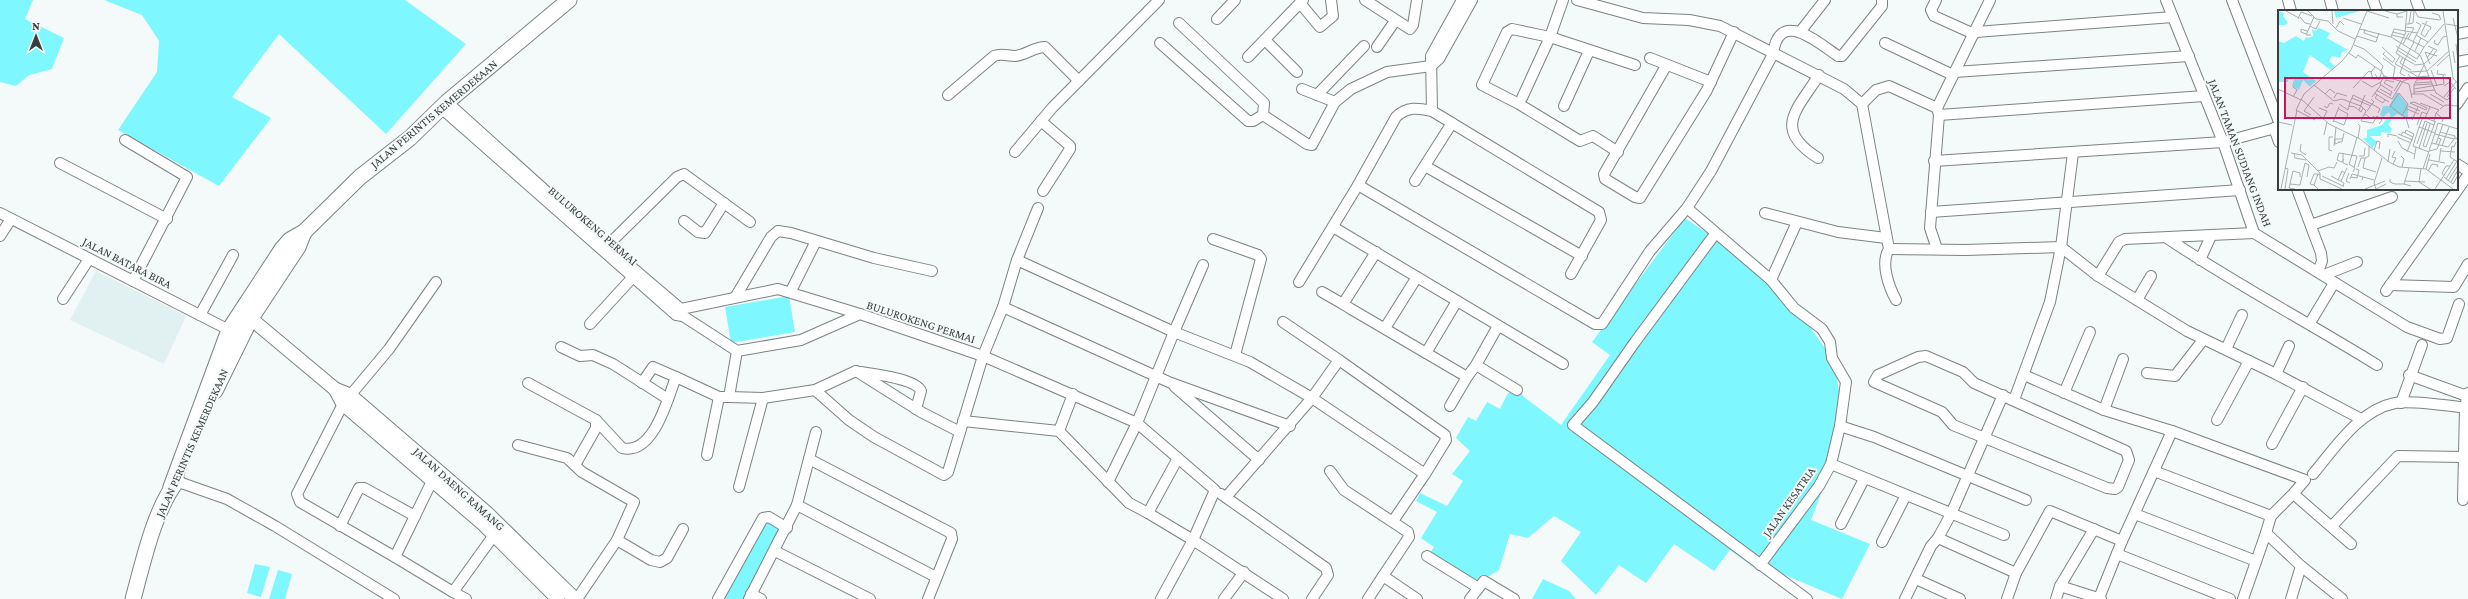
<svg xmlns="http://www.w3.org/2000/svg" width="2468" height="599" viewBox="0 0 2468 599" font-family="'Crimson Pro',serif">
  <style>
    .built { fill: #e1f0f0 }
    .green { fill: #7ff7fe }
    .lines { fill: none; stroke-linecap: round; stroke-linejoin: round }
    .minor-casing { stroke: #7d8282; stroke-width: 12 }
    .major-casing { stroke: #7d8282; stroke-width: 15 }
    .highway-casing { stroke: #7d8282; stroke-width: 17 }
    .minor { stroke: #fff; stroke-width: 10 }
    .major { stroke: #fff; stroke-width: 13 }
    .highway { stroke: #fff; stroke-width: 15 }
    .labels { text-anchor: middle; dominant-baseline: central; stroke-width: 4; stroke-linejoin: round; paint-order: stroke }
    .street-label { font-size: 12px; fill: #3a3d3d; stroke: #f4fafa }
    .inset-road { fill: none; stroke: #aaaeae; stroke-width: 1 }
    .view { fill: #c2185b; fill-opacity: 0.15; stroke: #c2185b; stroke-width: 2 }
    .inset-edge { fill: none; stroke: #3a3d3d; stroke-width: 2 }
  </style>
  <rect width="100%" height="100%" fill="#f4fafa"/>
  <path class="built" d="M96 271 186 316 164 364 70 320Z"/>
  <g class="green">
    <path d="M0 0H33L25 19 64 38 52 69 29 75 16 86 0 82Z"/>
    <path d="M104 0H405L466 44 386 134 279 34 232 97 271 118 219 186 118 130 157 72 159 41 142 15Z"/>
    <path d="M1685 218 1741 256 1791 300 1834 361 1842 409 1834 460 1811 520 1870 544 1842 599 1780 573 1759 571 1730 550 1714 571 1674 544 1646 583 1619 565 1596 595 1561 561 1581 532 1554 516 1528 538 1510 534 1499 570 1489 576 1481 575 1473 584 1428 556 1434 547 1421 538 1437 512 1416 501 1420 493 1447 506 1463 481 1452 474 1470 451 1456 438 1468 417 1476 421 1487 402 1500 409 1508 393 1520 391 1524 397 1561 425 1610 355 1592 342Z"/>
    <path d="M789 296 795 332 731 343 725 307Z"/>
    <path d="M766 519 784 529 746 599H721Z"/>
    <path d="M255 564 270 567 261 597 247 593Z"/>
    <path d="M278 570 292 574 285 599H269Z"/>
    <path d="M1543 579 1569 591 1576 599H1532Z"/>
  </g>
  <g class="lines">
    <defs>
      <g id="minor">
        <path d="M1303 0 1300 3 1320 27 1333 16 1331 0"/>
        <path d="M1365 0 1410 29 1413 25 1417 0"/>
        <path d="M1462 0 1431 56 1432 111 1599 212 1601 220 1571 274"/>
        <path d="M1577 0 1643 18 1689 20 1720 26 1844 89 1862 104 1889 249C1880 263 1889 287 1896 300"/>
        <path d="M1936 0 1931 10 1934 16 1974 34"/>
        <path d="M2166 0 2223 142 2254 233 2407 327 2440 339 2447 338 2459 304"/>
        <path d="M2232 0 2279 122"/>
        <path d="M2288 0 2291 11"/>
        <path d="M2330 0 2333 11"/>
        <path d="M2373 0 2377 11"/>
        <path d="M2416 0 2420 11"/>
        <path d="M1217 19 1235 0"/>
        <path d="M1800 32 1825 0"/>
        <path d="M1976 32 2173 17"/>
        <path d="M2457 34 2468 32"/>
        <path d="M1265 40 1297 72"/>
        <path d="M1160 43 1248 121H1253L1263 115 1264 103 1179 23"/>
        <path d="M1885 43 1953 75"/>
        <path d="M1377 47 1395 21"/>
        <path d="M1248 57 1300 3"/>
        <path d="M1650 58 1711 82"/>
        <path d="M2457 62 2468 60"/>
        <path d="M1666 66 1604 174 1605 179 1635 197 1640 198 1707 90 1734 32"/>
        <path d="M1955 72 2189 56"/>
        <path d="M1302 89 1335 102"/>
        <path d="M948 95 994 56C1002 53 1007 56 1015 56 1026 55 1034 47 1045 47L1079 81"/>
        <path d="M1317 95 1364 46"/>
        <path d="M1522 98 1550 37 1563 0"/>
        <path d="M447 102 607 246 681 309 683 316"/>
        <path d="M1862 104 1876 90 1889 86 1937 108"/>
        <path d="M2457 104 2468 88"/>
        <path d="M1564 106 1589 51"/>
        <path d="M441 108 676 315 683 316 737 351 801 340 860 314 983 356 1003 307 1171 383 1290 426"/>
        <path d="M1263 115 1307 144 1312 145 1335 102 1351 89 1387 72 1431 66 1439 59 1472 0"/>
        <path d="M1939 115 2204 96"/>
        <path d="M1041 121 1070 146V149L1043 191"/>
        <path d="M2274 128 2279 142"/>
        <path d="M125 140 187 177 133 281"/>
        <path d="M1015 152 1052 108 1159 0"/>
        <path d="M1618 152 1593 136 1580 141 1519 104 1482 85 1507 32 1512 29 1550 37 1635 65"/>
        <path d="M1818 158C1772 129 1797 110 1819 75"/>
        <path d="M1934 161 2223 142 2279 127"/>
        <path d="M60 163 167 219"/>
        <path d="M2457 164 2468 171"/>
        <path d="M1425 166 1582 256"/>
        <path d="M1415 181 1452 123"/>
        <path d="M1358 185 1595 324H1602L1650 251 1687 208 1711 171 1773 54C1779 8 1817 42 1838 56H1842L1882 6V0"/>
        <path d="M2297 189 2321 253 2322 261 2318 272"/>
        <path d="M1687 208 1771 280 1794 308 1822 329 1830 342 1832 358 1846 382 1840 426 1831 464 1819 486 1760 565"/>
        <path d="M1931 212 2240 190"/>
        <path d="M0 213 233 332"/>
        <path d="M1765 213 1838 232 1886 238"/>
        <path d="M684 221 698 232 705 233 724 203"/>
        <path d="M2311 225 2392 197"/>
        <path d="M1333 227 1563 364"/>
        <path d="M1715 234 1635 342 1593 402 1573 425 1807 599"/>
        <path d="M0 236 11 219"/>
        <path d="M2167 238C2235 284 2308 322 2377 365"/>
        <path d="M1213 239 1258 255 1261 259 1235 355"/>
        <path d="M607 246 677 177 684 174 750 222"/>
        <path d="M1889 249 1966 250 2061 247 2098 276 2187 331 2276 374 2361 419"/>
        <path d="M1937 249 1930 228 1939 115 1937 108 1990 0"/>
        <path d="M1376 252 1343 304 1351 309 1467 377 1476 365 1498 326"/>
        <path d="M1017 260 1038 208"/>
        <path d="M2200 260 2211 236"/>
        <path d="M2324 275 2357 262"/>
        <path d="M2098 276 2119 242 2125 239 2254 233"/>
        <path d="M1771 280 1797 222"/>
        <path d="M1299 282 1358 185 1396 117C1407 106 1418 108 1432 111"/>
        <path d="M2390 285 2454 287 2468 264"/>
        <path d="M791 291 816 241"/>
        <path d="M2386 291 2468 175"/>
        <path d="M1322 292 1343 304"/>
        <path d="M736 296 771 237 778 231 791 233 874 258 932 271"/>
        <path d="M63 299 89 259"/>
        <path d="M2137 300 2151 276"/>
        <path d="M1003 307 1017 260 1174 332 1203 265"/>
        <path d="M677 313 681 309 778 289 860 314"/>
        <path d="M200 315 233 255"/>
        <path d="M1283 322 1339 360 1312 398 1425 474 1393 521"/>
        <path d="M2310 323 2334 283"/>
        <path d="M590 324 633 277"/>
        <path d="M1385 328 1417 277"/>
        <path d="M561 347 580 356 593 355 613 364 668 399"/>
        <path d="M2226 349 2242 315"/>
        <path d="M1426 353 1457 301"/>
        <path d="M1926 356 1963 372 1974 383 2126 451 2129 460 2118 487 2115 489 2107 488 1953 425 1942 412 1874 382 1878 375 1918 357Z"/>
        <path d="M1339 360 1445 435 1446 440 1425 474"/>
        <path d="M1476 365 1517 390"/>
        <path d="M856 371 921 412 960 432"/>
        <path d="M861 372C874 374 916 379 921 391L916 409"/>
        <path d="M2147 373 2175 376 2203 340"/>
        <path d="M2276 374 2289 346"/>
        <path d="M2024 375 2104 410 2172 431 2305 480 2293 494 2271 516 2266 533"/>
        <path d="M2409 375 2467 396"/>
        <path d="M528 383 596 420V428L575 465"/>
        <path d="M642 383 653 367 676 377"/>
        <path d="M1175 387 1259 460"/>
        <path d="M815 390 849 420 874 437 944 475 948 472 983 356 1137 423 1215 490 1193 540 1161 599"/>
        <path d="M2064 393 2090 332"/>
        <path d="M729 397 763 398 815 390 856 371"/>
        <path d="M2014 400 2050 302 2061 247 2073 153"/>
        <path d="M2401 403 2422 345"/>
        <path d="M1450 406 1467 377"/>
        <path d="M2104 410 2123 359"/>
        <path d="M596 420 622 448C654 456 668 397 676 377L719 397"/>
        <path d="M2217 420 2249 361"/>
        <path d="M963 421 1059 431 1129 503 1148 513 1178 458"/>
        <path d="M1840 426 1874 437 2026 500"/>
        <path d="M1059 431 1073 394"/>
        <path d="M2272 444 2303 387"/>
        <path d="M518 445 567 458 582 472 634 502 617 540 577 599"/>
        <path d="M707 455 719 397H729L737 351"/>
        <path d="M809 459 951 533 952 539 928 599"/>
        <path d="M1831 464 2004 535"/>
        <path d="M1330 471 1344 490 1408 532 1409 537 1383 576"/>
        <path d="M2154 471 2271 516"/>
        <path d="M2313 474C2335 448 2359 410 2395 403 2412 400 2450 406 2468 408"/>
        <path d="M173 480 227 499 275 526 394 599"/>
        <path d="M1108 482 1137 423 1174 332 1250 362 1312 398 1226 497"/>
        <path d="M739 487 763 398"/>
        <path d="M1221 494 1326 568 1328 575 1312 599"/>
        <path d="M2297 497 2351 544"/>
        <path d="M2463 500 2465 408 2468 393"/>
        <path d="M797 505 936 577"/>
        <path d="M1148 513 1193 540 1283 599"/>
        <path d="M2135 514 2256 561"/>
        <path d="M415 516 395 557 453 592 494 535"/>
        <path d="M1841 524 1864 479"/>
        <path d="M340 526 359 488H364L415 516 433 479"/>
        <path d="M2332 526 2398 456 2464 457"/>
        <path d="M1938 538 2016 573"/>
        <path d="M617 540 651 560 660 562 667 558 683 529"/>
        <path d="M1882 542 1905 497"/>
        <path d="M775 551 870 599"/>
        <path d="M2117 554 2230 599"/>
        <path d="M1427 556 1477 587"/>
        <path d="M395 557 300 502 297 494 343 404 389 349 436 282"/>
        <path d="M1916 579 1960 599"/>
        <path d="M2060 586 2094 529"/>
        <path d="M453 592 466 599"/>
        <path d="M751 594 761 599"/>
        <path d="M2099 598 2122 541 2172 431"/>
        <path d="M718 599 763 518 769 517 787 528"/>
        <path d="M749 599 797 505 816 432"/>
        <path d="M1224 599 1244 572"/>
        <path d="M1368 599 1383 576 1417 599"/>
        <path d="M1470 599 1484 581 1514 599"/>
        <path d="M1905 599 1931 546 1938 538 1951 514 2003 395"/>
        <path d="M2007 599 2016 573 2050 511 2122 541"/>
        <path d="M2056 599 2060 586 2101 599"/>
        <path d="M2243 599 2266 533 2301 566 2342 599"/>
        <path d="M2291 599 2301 566"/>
      </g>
      <g id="major">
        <path d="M243 312 335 389 350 395 487 513 575 599"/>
        <path d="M335 389 343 404 482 523 558 599"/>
      </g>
      <g id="highway">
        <path d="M215 391 251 318 298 247 304 232"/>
        <path d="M171 487 229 330 282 249 290 240 304 232 360 177 410 138 447 102 569 0"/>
        <path d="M133 599C143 563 154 510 177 481"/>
      </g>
    </defs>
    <use href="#minor" class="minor-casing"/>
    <use href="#major" class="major-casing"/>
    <use href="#highway" class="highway-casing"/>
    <use href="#minor" class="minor"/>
    <use href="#major" class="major"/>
    <use href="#highway" class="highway"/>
  </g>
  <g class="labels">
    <g class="street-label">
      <text transform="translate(434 114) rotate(-40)">JALAN PERINTIS KEMERDEKAAN</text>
      <text transform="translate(2240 153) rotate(69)">JALAN TAMAN SUDIANG INDAH</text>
      <text transform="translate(593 226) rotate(41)">BULUROKENG PERMAI</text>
      <text transform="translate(127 263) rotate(27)">JALAN BATARA BIRA</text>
      <text transform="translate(921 322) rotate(18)">BULUROKENG PERMAI</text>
      <text transform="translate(192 443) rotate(-66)">JALAN PERINTIS KEMERDEKAAN</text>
      <text transform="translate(459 489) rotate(42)">JALAN DAENG RAMANG</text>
      <text transform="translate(1789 502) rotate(-55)">JALAN KESATRIA</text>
    </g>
  </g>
  <g transform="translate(2278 10)">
    <rect width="180" height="180" fill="#f4fafa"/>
    <path d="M0 1 6 3 5 6 10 13 7 15H0ZM56 1H82L58 8ZM41 18 52 23 49 28 70 40 64 42 62 48 54 46 51 51 57 56 53 60 32 45 25 62 38 71 32 77 25 70 21 80 14 76 16 69 10 66V72H0V31L6 33 18 26 26 31 28 27 31 28 35 26 34 19 37 21ZM119 82 130 95V108L119 104 113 108 111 102 105 107 102 105 105 96H111ZM110 107 114 110 110 114 114 119 112 123 103 122V126H92L99 132 94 138 85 128H89V120L104 115Z" fill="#7ff7fe"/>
    <path class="inset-road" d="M8 1 21 8M30 1 38 9 50 11 60 21 77 29M54 1 55 14M89 1 111 8M107 1 119 4M137 1 140 7 162 10M165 1 175 68 180 74M154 3 161 5 163 10M22 7 27 13 32 14M125 7H119V4L129 1M65 8 83 14M175 8 180 28M20 9 23 2 34 6M149 11 143 24 147 27 151 20M144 13 153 17 152 20M128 14H131L133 1M131 14 135 13 136 1M168 14 180 16M32 16 38 19 42 11M127 17 136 18 130 29M58 18 62 11 66 15M82 19 113 27 142 45 158 83 169 90 171 88M87 19 86 23 100 28M115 22 127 25M127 22 129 1M128 22 118 43 127 49 136 32M28 24 23 22V19L29 21M33 25H28L36 7M114 25 130 29 146 37 139 49 118 36M138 25 150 32M79 26 98 32 101 23M113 27 116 19 139 23M157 30 156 33 160 35 165 27 169 26M135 32 143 15 138 12M125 34 131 23M178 34 180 51M76 35 86 39 99 50 105 56 103 61 106 66 131 74 134 88M104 37 117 49 115 52M146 37 166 14M119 40 138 52M137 41 143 28M175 41 177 53M107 42 105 44 115 53M71 43 78 48 80 45 103 61M122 46 117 54 123 57M125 47 122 53 133 60M105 48 117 57 115 68M149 48 156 38M152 54 147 42 159 46M136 55 146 54 154 47 159 40 150 36M159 56 172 44M123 57 131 62 149 61M153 60 159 76M160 60 159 64 168 65M149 61 171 41M132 62 140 67 151 66M97 64 101 70 104 61M127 66 122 63 127 49 136 54M95 69 93 62 97 57M139 70 152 69M84 71 94 77 103 72 106 65M125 71 133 68 130 64M102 72 103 75 114 82 112 86M138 73 153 72M36 75 56 91 64 89 72 92 74 88 93 96M136 75 154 74M166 76 172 72 178 79M15 77 19 80 15 87M75 78 91 61 93 62M115 78 106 73 108 70 116 72M0 79 23 90M102 79 113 85M136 79 166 74 165 65M98 80 114 89 125 71M116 81 123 70M136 82 157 80M96 83 111 92M121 83 112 96 128 108 131 118M121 83 130 94 124 106M47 84 52 79 57 83M133 84H145L165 96M136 84V75L146 55M152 84 166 92M99 85 97 88 105 93 107 90M94 87 103 75M166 87 178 72M169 87 177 77M56 88 59 83 69 86M74 88 75 85 85 90 87 85M23 89 51 114 82 129 111 152 121 157 148 159 175 179M93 89 96 92 94 94 102 99 100 103M136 92 149 98 148 100 132 93ZM142 93 161 100 158 103M61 94 70 100 72 92 83 96 88 101 83 111 95 113 99 106 104 110 101 114M46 96 49 98 52 93 55 94M71 96 77 97 83 102 85 98M130 96 142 101M41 98 49 101 45 109M129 99 141 104M162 99 167 95 180 96M18 100 37 110M18 100 26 84 64 51 73 40 89 1M81 100 85 90 94 94 89 101M87 104 94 109 96 106M33 105 26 101 36 87M147 108 152 97M134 110 140 97M56 111 66 115 70 104 61 99M156 111 158 103 165 109 164 112M0 112 14 115M55 112 61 97M80 114 82 116 80 128M139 115 144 102 149 104M141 117 145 107 158 112M162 122 177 126V128M127 123 128 120 136 124M157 123 160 113 180 119M120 124 135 130M157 124 176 129M46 125 49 112M123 125 125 122 135 127M110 127V124L119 126M119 127 133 133M120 131 124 138 136 144M60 132H64L66 123M62 132 57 134V129H65M178 132 176 137 174 136 172 147 180 152M154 133 170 137 177 128 180 129M23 134 22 141 28 145M139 134 147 111 156 115 157 112M158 134 165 114M56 136 58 117M164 136 171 117M148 137 145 136 152 114M148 137 156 115M141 138 149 113M96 140 99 131 102 132 101 139M54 141 51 140V127H55M151 141 159 139 163 129 160 128M163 141 177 142M129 142 136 124M13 143 24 145 42 163V169L64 179M16 143 17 148 28 150M65 143V153L70 155M74 145 71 154 77 158 75 162M74 145 79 127M81 146H86L87 138M123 146 126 149 124 157M87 148 91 146V136M104 148 96 173 98 179 108 174M66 149 64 152 59 150 61 143 79 146 76 158M136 149 138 137M151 150 167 153M161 151 163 138M110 152 112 139M115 154 118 148 114 147 117 141M80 157 83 148H87L85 158 98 162M131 158 126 174 133 176M143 158 141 172 152 179M145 159 157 123 141 117 135 136 151 142M148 159 152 144M40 161 51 157 56 158 59 152M150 161 154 154 160 155 159 157M71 163 68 171 72 173M40 164 36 175 40 179M44 166 65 176M53 166 66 173 65 177M166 166 164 163 168 156H172M73 167 79 168 81 160 78 159M166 167 175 174 180 165M72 169 74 164 85 167M112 169V172L117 174H126M168 169 179 151M60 170 64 161 67 163M84 170 85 167 96 170M63 171 69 158M126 171 147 172M170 171 180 155M173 172 180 160M12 174 22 175 27 153 31 155 29 167M36 175 32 174 36 164H42M3 179 19 100M7 179 10 159 7 158M17 179 11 178 15 161 22 163V167M87 179 107 171M157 179 176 150"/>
    <path class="view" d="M7 68H172V108H7Z"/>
    <rect width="180" height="180" class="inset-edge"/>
  </g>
  <g transform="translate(36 36)" stroke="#f4fafa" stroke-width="3" paint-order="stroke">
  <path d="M0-3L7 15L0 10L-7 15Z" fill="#3a3d3d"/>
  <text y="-6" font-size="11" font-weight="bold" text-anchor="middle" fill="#3a3d3d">N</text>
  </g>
</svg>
